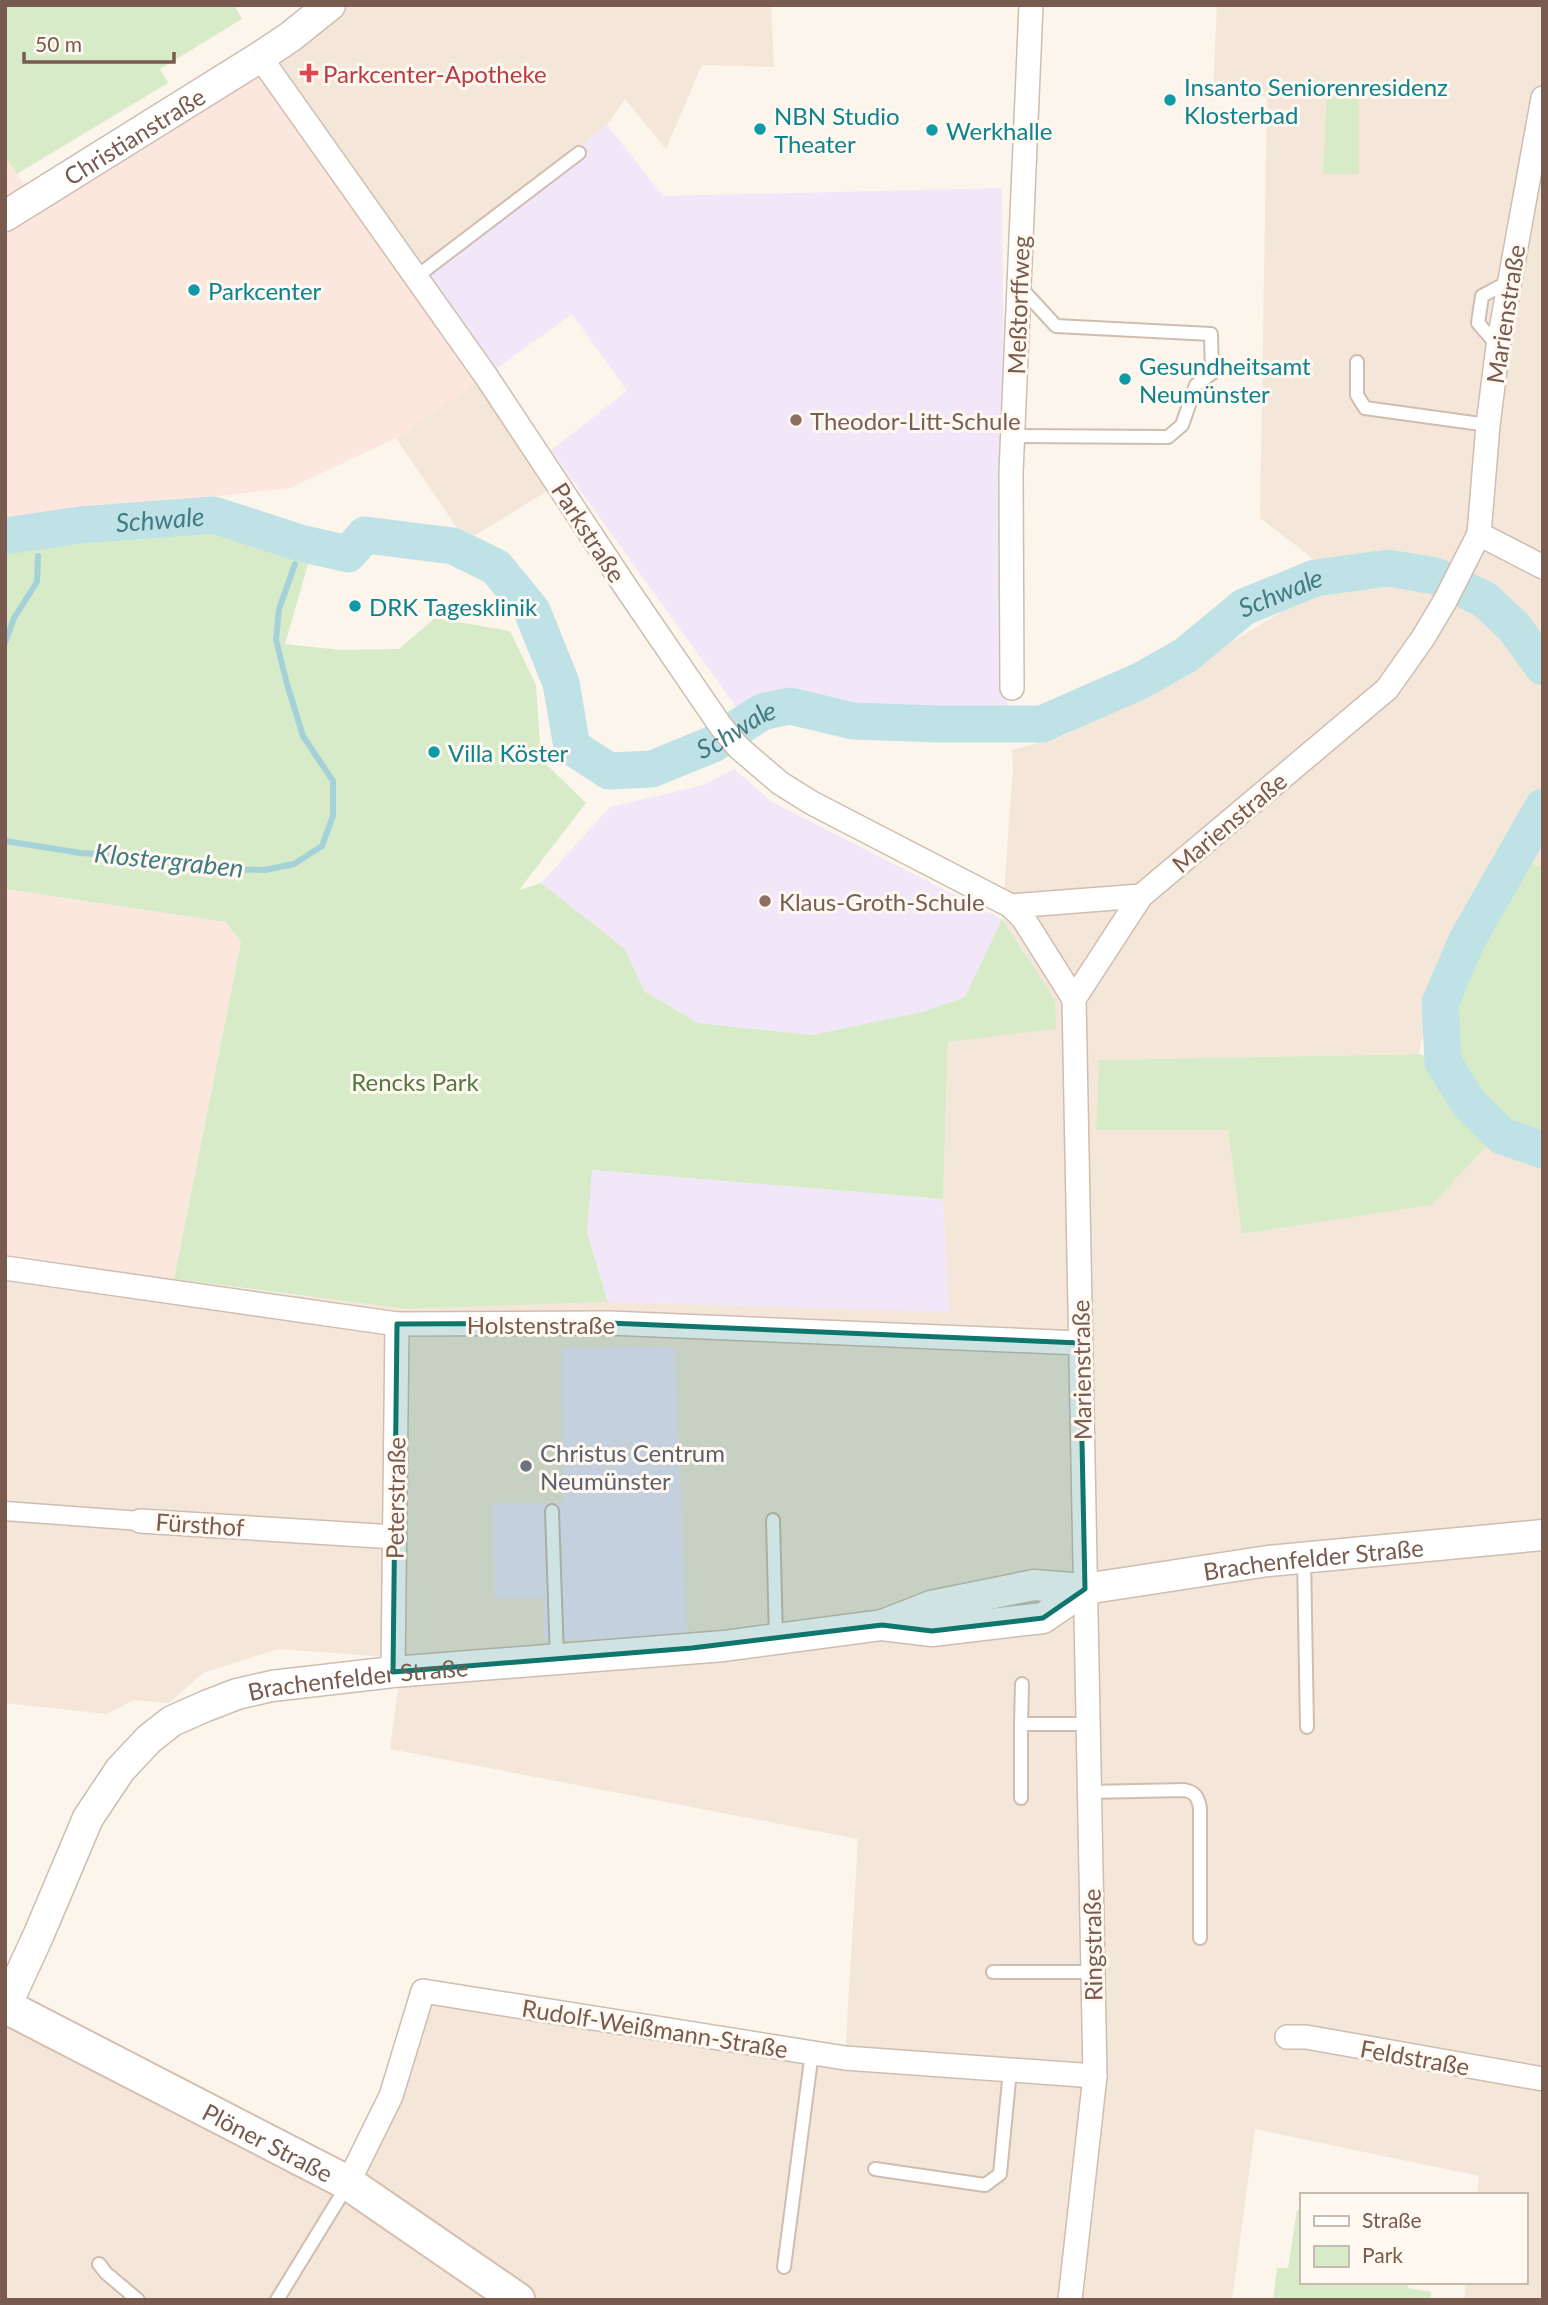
<svg xmlns="http://www.w3.org/2000/svg" width="1548" height="2305" viewBox="0 0 1548 2305" font-family="Lato,sans-serif">
  <style>
    .residential { fill: #f4e7d9 }
    .commercial { fill: #fce7df }
    .education { fill: #f2e7f9 }
    .green { fill: #d8ebc9 }
    .lines { fill: none; stroke-linecap: round; stroke-linejoin: round }
    .stream { stroke: #a5d2d8; stroke-width: 6 }
    .river { stroke: #bfe2e7; stroke-width: 37 }
    .service-casing { stroke: #cfbdb0; stroke-width: 16 }
    .pedestrian-casing { stroke: #cfbdb0; stroke-width: 21 }
    .minor-casing { stroke: #cfbdb0; stroke-width: 26 }
    .tertiary-casing { stroke: #cfbdb0; stroke-width: 33 }
    .secondary-casing { stroke: #d5bfb0; stroke-width: 37 }
    .service { stroke: #fff; stroke-width: 12 }
    .pedestrian { stroke: #fff; stroke-width: 18 }
    .minor { stroke: #fff; stroke-width: 23 }
    .tertiary { stroke: #fff; stroke-width: 30 }
    .secondary { stroke: #fff; stroke-width: 33 }
    .marked { fill: #0f766e; fill-opacity: 0.2; stroke: #0f766e; stroke-width: 5; stroke-linejoin: round }
    .health-dot { fill: #e0444e; stroke: #fff9f2; stroke-width: 2.5 }
    .culture-dot { fill: #0f9aa8; stroke: #fff9f2; stroke-width: 2.5 }
    .education-dot { fill: #8d6e63; stroke: #fff9f2; stroke-width: 2.5 }
    .worship-dot { fill: #6b7280; stroke: #fff9f2; stroke-width: 2.5 }
    .labels { text-anchor: middle; dominant-baseline: central; stroke-width: 6; stroke-linejoin: round; paint-order: stroke }
    .health-label { font-size: 24px; fill: #be3a42; stroke: #fff9f2; text-anchor: start }
    .culture-label { font-size: 24px; fill: #0d838f; stroke: #fff9f2; text-anchor: start }
    .street-label { font-size: 24px; fill: #785b4e; stroke: #fff9f2 }
    .education-label { font-size: 24px; fill: #785e54; stroke: #fff9f2; text-anchor: start }
    .park-label { font-size: 24px; fill: #547842; stroke: #fff9f2 }
    .worship-label { font-size: 24px; fill: #5b616d; stroke: #fff9f2; text-anchor: start }
    .water-label { font-size: 26px; font-style: italic; fill: #437b83; stroke: #fff9f2 }
  </style>
  <rect width="100%" height="100%" fill="#fcf5eb"/>
  <g class="residential">
    <path d="M329 5H771L774 67 702 65 666 149 625 99 607 125 415 275 260 57Z"/>
    <path d="M1217 5H1543V867L1514 858H1503L1432 987 1419 1054 1100 1060 1096 1129 1228 1130 1243 1234 1432 1205 1490 1142 1543 1162V2300H1464L1466 2282H1525V2195H1477L1479 2176 1255 2129 1232 2300H5V2006L348 2183 423 1991 845 2058 858 1839 390 1749 402 1658 278 1649 203 1673 169 1703 134 1700 107 1714 5 1703V1259L406 1309 608 1302 949 1311 943 1199 948 1041 1055 1029V999L1002 919 1013 769 1012 750 1066 735 1194 665 1312 593 1320 564 1260 518 1267 97 1213 92Z"/>
    <path d="M486 376 557 485 466 541 396 438Z"/>
  </g>
  <g class="commercial">
    <path d="M260 57 486 376 396 438 290 488 5 520V157L34 198Z"/>
    <path d="M5 889 225 922 241 942 174 1279 5 1259Z"/>
  </g>
  <g class="education">
    <path d="M607 125 663 196 1002 188 1007 712 876 705 801 698 739 711 551 450 627 391 572 314 486 376 415 275Z"/>
    <path d="M734 769 772 802 1002 919 965 997 922 1012 812 1035 698 1023 644 991 625 949 541 883 610 807 704 785Z"/>
    <path d="M591 1170 943 1199 949 1312 608 1302 587 1233Z"/>
    <path d="M675 1347 687 1636 544 1640V1598H494L493 1503H563L562 1348Z"/>
  </g>
  <g class="green">
    <path d="M5 5H234L242 19 160 69 168 83 17 174 5 157Z"/>
    <path d="M1327 88 1359 89V174H1323Z"/>
    <path d="M216 527 273 545 309 561 285 644 341 650 399 649 435 618 510 631 536 685 541 759 586 803 519 890 541 883 625 949 644 991 698 1023 812 1035 922 1012 965 997 1002 919 1055 999 1056 1029 948 1042 943 1199 592 1170 587 1233 608 1302 406 1309 174 1279 241 942 225 922 5 889V546L79 530Z"/>
    <path d="M1513 858 1543 867V1162L1490 1142 1432 1205 1242 1234 1228 1130H1096L1099 1060 1419 1054 1442 1062 1440 1003 1467 940Z"/>
    <path d="M1297 2210H1301V2282H1409L1408 2288 1431 2292 1430 2300H1273L1277 2268H1288Z"/>
  </g>
  <g class="lines">
    <g class="stream">
      <path d="M5 643 14 618 37 582 38 556"/>
      <path d="M5 841 81 853 142 857 203 869 265 870 294 864 322 846 333 816V781L303 736 287 684 276 640 279 609 295 564"/>
    </g>
    <g class="river">
      <path id="s1" d="M5 536 80 525 214 515 300 543 348 554 365 535 453 546 496 567 532 611 561 683 572 747 609 771 652 769 713 744 762 712 790 706 853 721 939 724H1042L1140 681 1186 655 1244 607 1315 578 1388 568 1435 576 1484 599 1514 627 1543 667"/>
      <path d="M1543 807 1467 940 1440 1003 1443 1062 1470 1105 1502 1136 1543 1150"/>
    </g>
    <defs>
      <g id="service">
        <path d="M416 277 579 153"/>
        <path d="M1498 346 1478 323 1482 296 1510 281"/>
        <path d="M1357 362V395L1365 408 1488 425"/>
        <path d="M1014 436 1168 437 1182 425 1196 385 1212 373 1211 334 1056 326 1020 287"/>
        <path d="M552 1511 557 1659"/>
        <path d="M773 1520 776 1639"/>
        <path d="M1304 1557 1307 1727"/>
        <path d="M1021 1724 1022 1684"/>
        <path d="M1089 1792 1184 1790C1195 1792 1198 1797 1200 1808V1938"/>
        <path d="M1021 1798V1724H1088"/>
        <path d="M993 1972H1093"/>
        <path d="M875 2169 985 2185 1000 2174 1010 2070"/>
        <path d="M99 2264 106 2273 138 2300"/>
        <path d="M784 2267 812 2052"/>
        <path d="M277 2300 348 2184"/>
      </g>
      <path id="pedestrian" d="M5 1511 140 1521"/>
      <g id="minor">
        <path d="M260 57 486 376 627 589 720 725 738 747 780 783 812 803 1011 906"/>
        <path d="M1479 534 1543 567"/>
        <path d="M1012 688 1011 473 1031 5"/>
        <path d="M1074 999 1023 918 1011 906 1141 896"/>
        <path d="M5 1268 397 1324 609 1323 1080 1343"/>
        <path d="M140 1521 395 1537"/>
        <path d="M393 1672 397 1324"/>
        <path d="M1287 2037H1306L1543 2079"/>
        <path d="M348 2183 391 2096 423 1991 845 2058 1095 2076"/>
        <path d="M1070 2300 1095 2076 1074 999 1141 896 1387 689 1423 638 1445 601 1479 534 1488 425 1498 346 1543 98"/>
      </g>
      <g id="tertiary">
        <path id="s2" d="M5 216 260 57 290 37 330 5"/>
        <path id="s3" d="M885 1624 931 1606 1034 1585 1085 1589 1268 1561 1543 1535"/>
        <path id="s4" d="M6 2006 39 1934 88 1818 120 1770 149 1739 172 1721 206 1706 237 1694 272 1686 393 1672 724 1646 882 1625 932 1631 1043 1618 1085 1589"/>
      </g>
      <g id="secondary">
        <path id="s5" d="M5 2006 348 2183 518 2300"/>
      </g>
    </defs>
    <use href="#service" class="service-casing"/>
    <use href="#pedestrian" class="pedestrian-casing"/>
    <use href="#minor" class="minor-casing"/>
    <use href="#tertiary" class="tertiary-casing"/>
    <use href="#secondary" class="secondary-casing"/>
    <use href="#service" class="service"/>
    <use href="#pedestrian" class="pedestrian"/>
    <use href="#minor" class="minor"/>
    <use href="#tertiary" class="tertiary"/>
    <use href="#secondary" class="secondary"/>
  </g>
  <path class="marked" d="M609 1323 1080 1343 1085 1589 1043 1618 932 1631 882 1625 692 1648 393 1672 397 1324Z"/>
  <path class="health-dot" d="M305.5 62.5h7v7h7v7h-7v7h-7v-7h-7v-7h7z"/>
  <g class="culture-dot">
    <circle cx="1170" cy="100" r="7"/>
    <circle cx="760" cy="129" r="7"/>
    <circle cx="932" cy="130" r="7"/>
    <circle cx="194" cy="290" r="7"/>
    <circle cx="1125" cy="379" r="7"/>
    <circle cx="355" cy="606" r="7"/>
    <circle cx="434" cy="752" r="7"/>
  </g>
  <g class="education-dot">
    <circle cx="796" cy="420" r="7"/>
    <circle cx="765" cy="901" r="7"/>
  </g>
  <circle class="worship-dot" cx="526" cy="1466" r="7"/>
  <g class="labels">
    <g class="health-label">
      <text x="323" y="73">Parkcenter-Apotheke</text>
    </g>
    <g class="culture-label">
      <text x="1184" y="86">Insanto Seniorenresidenz<tspan x="1184" dy="28">Klosterbad</tspan></text>
      <text x="774" y="115">NBN Studio<tspan x="774" dy="28">Theater</tspan></text>
      <text x="946" y="130">Werkhalle</text>
      <text x="208" y="290">Parkcenter</text>
      <text x="1139" y="365">Gesundheitsamt<tspan x="1139" dy="28">Neumünster</tspan></text>
      <text x="369" y="606">DRK Tagesklinik</text>
      <text x="448" y="752">Villa Köster</text>
    </g>
    <g class="street-label">
      <text stroke="none"><textPath href="#s2" startOffset="152">Christianstraße</textPath></text>
      <text transform="translate(1018 305) rotate(-88)">Meßtorffweg</text>
      <text transform="translate(1505 314) rotate(-81)">Marienstraße</text>
      <text transform="translate(589 532) rotate(57)">Parkstraße</text>
      <text transform="translate(1229 822) rotate(-40)">Marienstraße</text>
      <text x="541" y="1324">Holstenstraße</text>
      <text transform="translate(1081 1370) rotate(-91)">Marienstraße</text>
      <text transform="translate(395 1498) rotate(-89)">Peterstraße</text>
      <text transform="translate(200 1524) rotate(4)">Fürsthof</text>
      <text stroke="none"><textPath href="#s3" startOffset="436">Brachenfelder Straße</textPath></text>
      <text stroke="none"><textPath href="#s4" startOffset="527">Brachenfelder Straße</textPath></text>
      <text transform="translate(1092 1945) rotate(-91)">Ringstraße</text>
      <text transform="translate(655 2028) rotate(9)">Rudolf-Weißmann-Straße</text>
      <text transform="translate(1415 2057) rotate(10)">Feldstraße</text>
      <text stroke="none"><textPath href="#s5" startOffset="296">Plöner Straße</textPath></text>
    </g>
    <g class="education-label">
      <text x="810" y="420">Theodor-Litt-Schule</text>
      <text x="779" y="901">Klaus-Groth-Schule</text>
    </g>
    <g class="park-label">
      <text x="415" y="1081">Rencks Park</text>
    </g>
    <g class="worship-label">
      <text x="540" y="1452">Christus Centrum<tspan x="540" dy="28">Neumünster</tspan></text>
    </g>
    <g class="water-label">
      <text stroke="none"><textPath href="#s1" startOffset="156">Schwale</textPath></text>
      <text stroke="none"><textPath href="#s1" startOffset="1480">Schwale</textPath></text>
      <text stroke="none"><textPath href="#s1" startOffset="892">Schwale</textPath></text>
      <text transform="translate(169 860) rotate(6)">Klostergraben</text>
    </g>
  </g>
  <rect width="1548" height="2305" fill="none" stroke="#785b4e" stroke-width="14"/>
  <rect x="1300" y="2193" width="228" height="91" fill="#fff9f2" stroke="#c9bab0" stroke-width="2"/>
  <rect x="1314" y="2216" width="35" height="10" fill="#ffffff" stroke="#c9bab0" stroke-width="2"/>
  <text x="1362" y="2228" font-size="21" fill="#785b4e">Straße</text>
  <rect x="1314" y="2246" width="35" height="21" fill="#d8ebc9" stroke="#c9bab0" stroke-width="2"/>
  <text x="1362" y="2263" font-size="21" fill="#785b4e">Park</text>
  <path d="M24 52v10h150v-10" fill="none" stroke="#785b4e" stroke-width="3.5"/>
  <text x="35" y="52" font-size="21" fill="#785b4e" stroke="#fff9f2" stroke-width="5" paint-order="stroke">50 m</text>
</svg>
